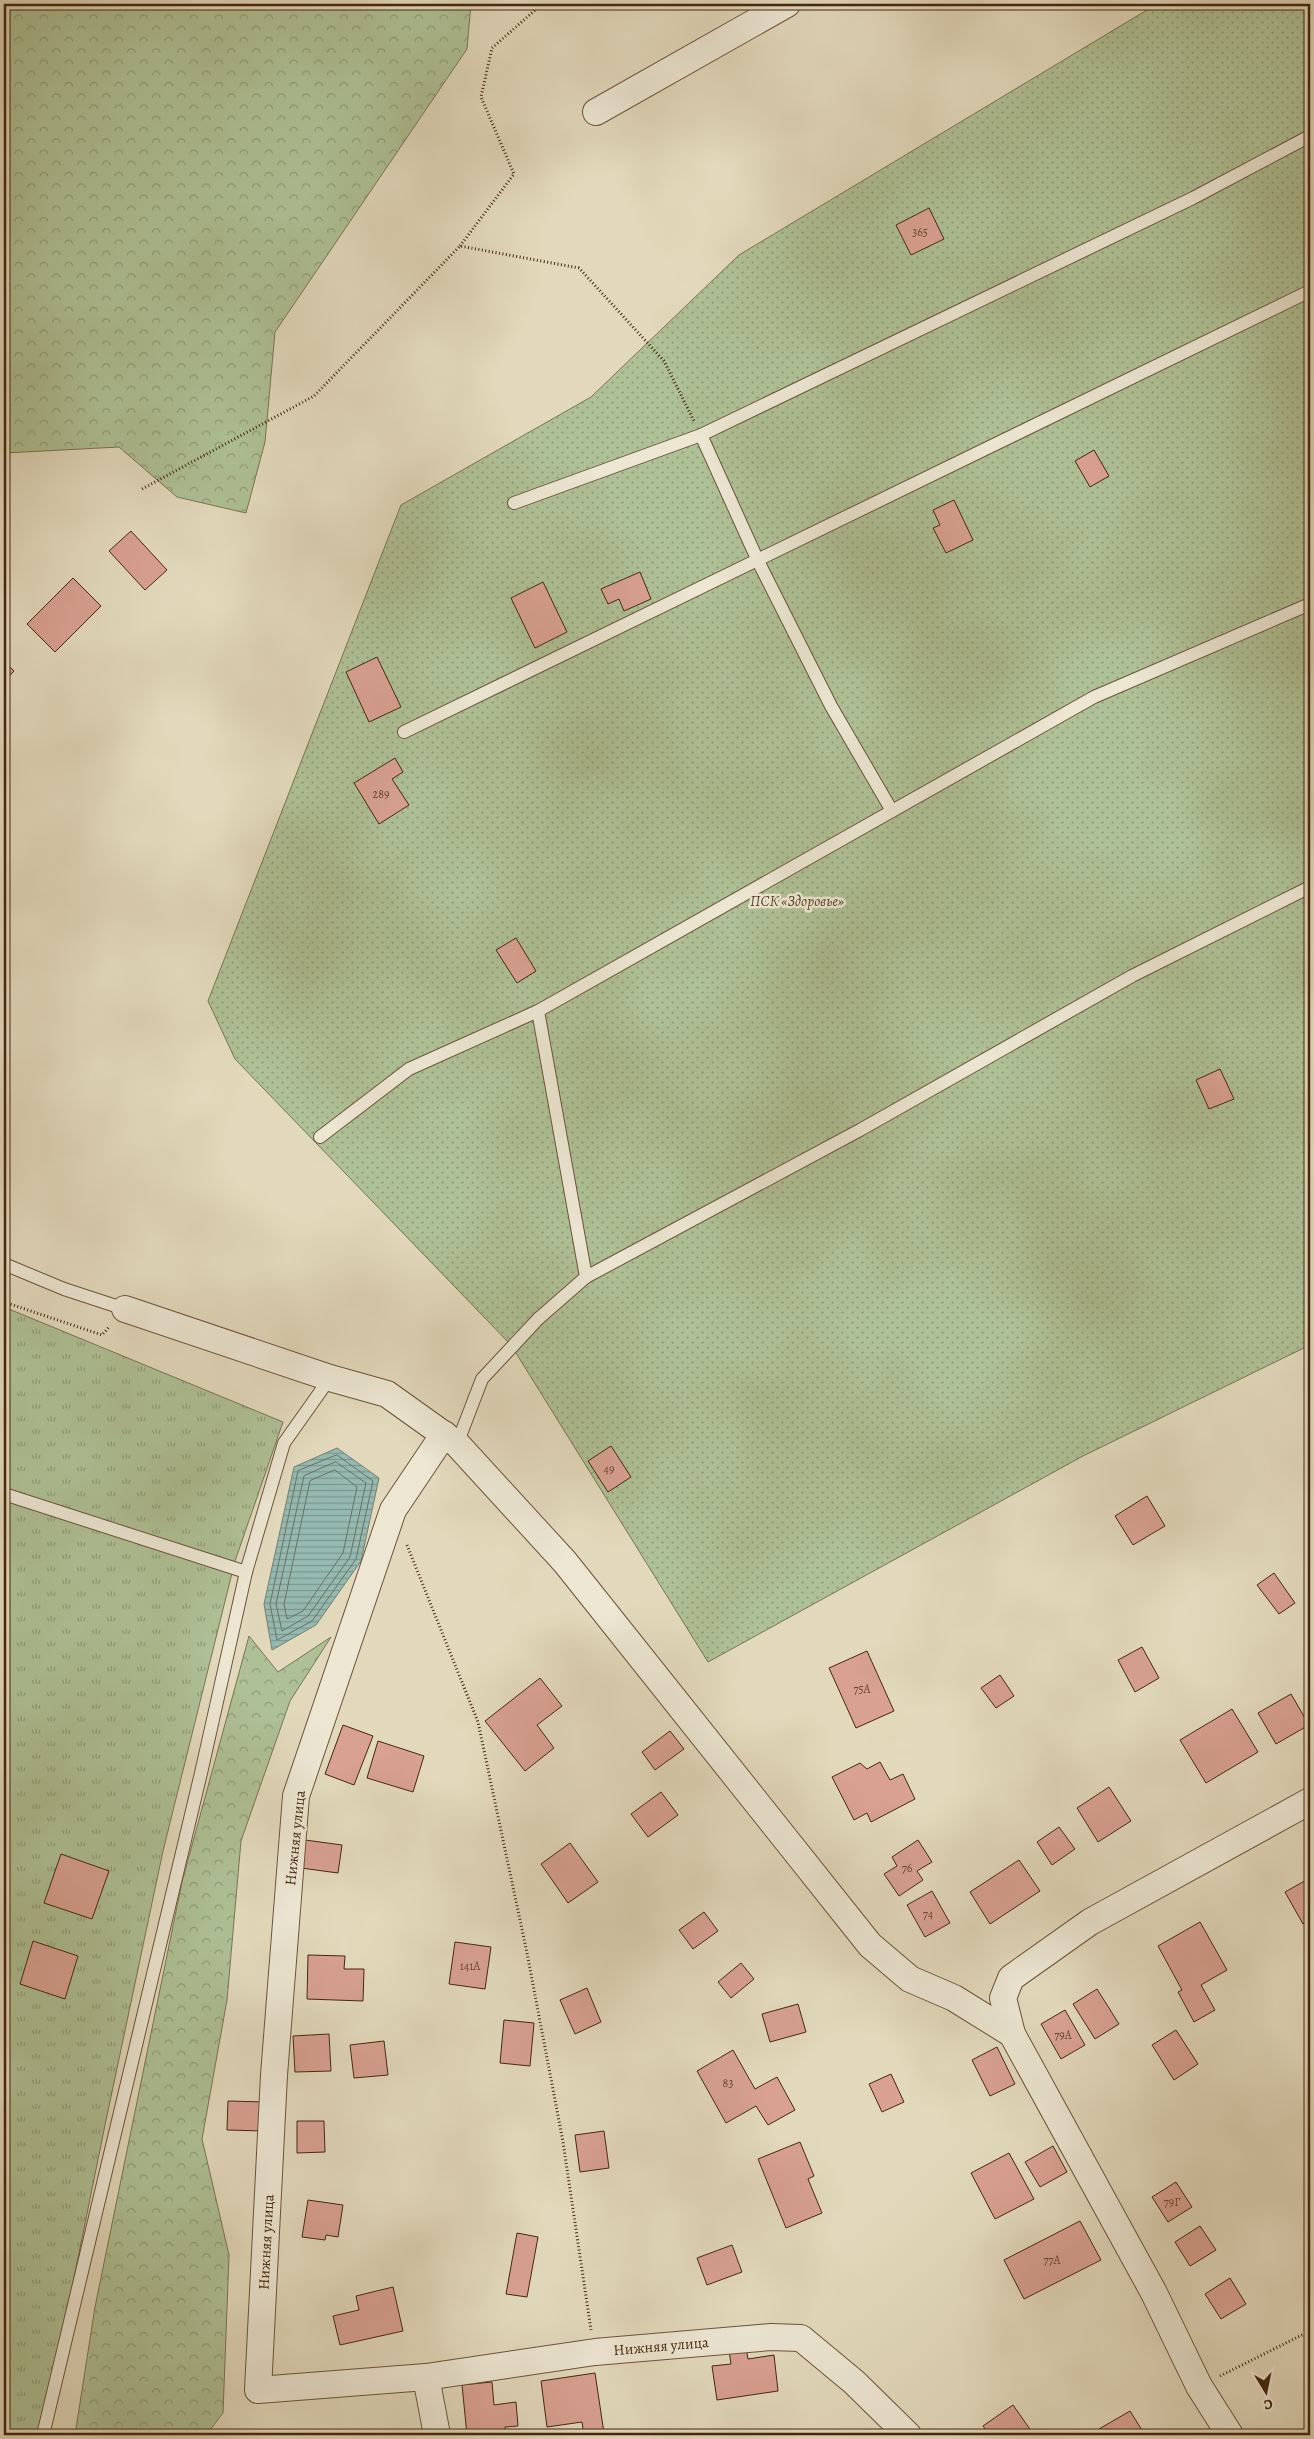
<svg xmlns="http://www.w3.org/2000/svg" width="1314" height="2439" viewBox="0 0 1314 2439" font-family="Alegreya,serif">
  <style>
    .grass { fill: url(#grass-tufts); stroke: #7a7452 }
    .forest { fill: url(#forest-crowns); stroke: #7a7452 }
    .garden { fill: url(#garden-dots); stroke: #7a7452 }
    .water { fill: url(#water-rules); stroke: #757f70 }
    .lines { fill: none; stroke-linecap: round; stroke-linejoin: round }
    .shore { stroke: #6d7060; stroke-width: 1 }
    .building { fill: #d8a191; stroke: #45270e }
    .lane-casing { stroke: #6c543a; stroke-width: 14 }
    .street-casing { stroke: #6c543a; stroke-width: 28 }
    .path { stroke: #45270e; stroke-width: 3; stroke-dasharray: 1 2.5; stroke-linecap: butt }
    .lane { stroke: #ece6d3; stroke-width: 12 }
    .street { stroke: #ece6d3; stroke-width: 26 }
    .labels { text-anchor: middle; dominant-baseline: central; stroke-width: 5; stroke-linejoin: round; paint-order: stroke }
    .number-label { font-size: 12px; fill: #6a462f }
    .park-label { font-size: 15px; font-style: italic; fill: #5a4629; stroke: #ece6d3 }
    .street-label { font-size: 15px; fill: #45270e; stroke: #ece6d3 }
  </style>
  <defs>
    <pattern id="grass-tufts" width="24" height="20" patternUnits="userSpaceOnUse" patternTransform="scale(1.25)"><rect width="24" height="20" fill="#aec095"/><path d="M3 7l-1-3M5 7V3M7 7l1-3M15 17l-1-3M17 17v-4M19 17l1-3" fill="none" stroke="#8f9c78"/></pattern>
    <pattern id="forest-crowns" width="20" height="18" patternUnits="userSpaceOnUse" patternTransform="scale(1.25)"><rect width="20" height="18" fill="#aec095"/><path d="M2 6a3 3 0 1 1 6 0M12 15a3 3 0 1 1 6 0" fill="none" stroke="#8f9c78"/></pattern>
    <pattern id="garden-dots" width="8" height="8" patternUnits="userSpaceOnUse" patternTransform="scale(1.25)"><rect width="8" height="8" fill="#aec095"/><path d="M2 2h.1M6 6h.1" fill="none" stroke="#8f9c78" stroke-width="1.8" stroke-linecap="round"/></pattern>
    <pattern id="water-rules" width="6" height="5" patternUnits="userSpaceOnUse" patternTransform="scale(1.25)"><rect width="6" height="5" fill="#95bab2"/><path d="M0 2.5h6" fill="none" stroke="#7b978f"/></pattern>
  </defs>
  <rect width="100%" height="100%" fill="#e2d9bc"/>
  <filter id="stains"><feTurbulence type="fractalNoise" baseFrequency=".004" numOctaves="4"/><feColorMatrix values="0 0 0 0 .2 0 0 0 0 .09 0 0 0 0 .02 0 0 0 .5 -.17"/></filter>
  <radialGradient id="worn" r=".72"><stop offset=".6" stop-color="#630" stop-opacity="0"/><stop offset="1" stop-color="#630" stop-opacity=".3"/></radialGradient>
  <path class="grass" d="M4 1307 283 1422 235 1561 163 1851 105 2125 42 2435H4Z"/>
  <g class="forest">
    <path d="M4 4H471L467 49 275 332 265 442 246 513 177 497 119 447 4 453Z"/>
    <path d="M249 1636 278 1672 331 1637 290 1701 241 1841 227 2000 202 2139 229 2255 223 2413 206 2435H75L95 2307 182 1882Z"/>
  </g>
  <path class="garden" d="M1157 4H1310V1345L1083 1456 708 1662 511 1345 235 1059 208 1001 401 505 591 397 739 255Z"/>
  <path class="water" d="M337 1448 379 1478 361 1561 316 1625 272 1650 264 1604 294 1467Z"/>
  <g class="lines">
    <g class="shore">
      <path d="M337 1455 373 1481 356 1559 312 1621 277 1640 270 1604 298 1471Z"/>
      <path d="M336 1462 366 1483 350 1557 308 1616 282 1631 276 1604 304 1476Z"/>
      <path d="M335 1470 357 1487 343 1553 303 1611 287 1619 284 1604 310 1481Z"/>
    </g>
  </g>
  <g class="building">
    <path d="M929 208 944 239 911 255 896 225Z"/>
    <path d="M1094 450 1109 476 1090 487 1075 461Z"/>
    <path d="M954 500 973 540 946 553 933 528 940 525 933 510Z"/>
    <path d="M131 531 167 570 145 590 109 551Z"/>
    <path d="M640 572 651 599 624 611 619 599 608 604 601 589Z"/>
    <path d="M73 578 101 606 55 652 27 624Z"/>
    <path d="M543 582 567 632 535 648 511 598Z"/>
    <path d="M377 657 401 707 369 722 346 672Z"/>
    <path d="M4 661 14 671 4 682Z"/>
    <path d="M395 758 403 772 392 779 409 805 379 824 354 783Z"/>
    <path d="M516 938 536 971 517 983 496 950Z"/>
    <path d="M1220 1069 1234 1099 1209 1109 1196 1080Z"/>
    <path d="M611 1446 631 1477 608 1492 588 1461Z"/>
    <path d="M1147 1496 1165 1526 1133 1545 1115 1516Z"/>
    <path d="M1274 1573 1295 1603 1279 1614 1257 1585Z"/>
    <path d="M1142 1647 1159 1678 1135 1692 1118 1660Z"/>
    <path d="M867 1651 894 1711 856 1728 829 1668Z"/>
    <path d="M1000 1675 1014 1696 996 1708 981 1688Z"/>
    <path d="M540 1678 562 1706 537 1725 554 1748 525 1771 485 1721Z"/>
    <path d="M1291 1694 1309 1725 1276 1744 1258 1713Z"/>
    <path d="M1232 1709 1258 1752 1206 1783 1180 1740Z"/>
    <path d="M343 1725 373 1736 354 1785 325 1774Z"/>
    <path d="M670 1731 684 1749 655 1770 642 1752Z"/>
    <path d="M378 1741 424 1756 413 1792 367 1778Z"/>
    <path d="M880 1762 890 1780 903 1774 915 1799 871 1822 867 1813 854 1820 832 1777 860 1763 867 1769Z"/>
    <path d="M1109 1787 1131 1821 1098 1842 1077 1808Z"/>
    <path d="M661 1792 678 1815 648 1837 631 1814Z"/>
    <path d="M1059 1827 1075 1849 1052 1865 1037 1842Z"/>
    <path d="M305 1840 342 1845 338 1873 301 1868Z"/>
    <path d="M918 1840 932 1862 917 1871 923 1880 899 1896 884 1874 897 1866 892 1857Z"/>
    <path d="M570 1843 598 1882 568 1903 541 1864Z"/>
    <path d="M61 1854 109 1871 92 1919 44 1903Z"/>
    <path d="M1019 1860 1040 1891 990 1924 970 1892Z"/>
    <path d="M1310 1878V1920L1303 1924 1285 1892Z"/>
    <path d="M932 1891 950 1923 925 1937 907 1905Z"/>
    <path d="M704 1912 718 1931 693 1949 679 1930Z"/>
    <path d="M1200 1922 1227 1970 1201 1985 1215 2010 1194 2022 1178 1992 1182 1990 1158 1946Z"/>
    <path d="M33 1941 78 1956 65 1999 20 1984Z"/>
    <path d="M455 1942 491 1947 485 1989 449 1984Z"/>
    <path d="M308 1955 345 1956 344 1969H364L363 2001 307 1999Z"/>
    <path d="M741 1963 754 1979 731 1998 718 1982Z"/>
    <path d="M587 1988 601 2022 575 2034 560 2000Z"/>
    <path d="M1097 1989 1119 2024 1095 2039 1073 2004Z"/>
    <path d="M798 2004 806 2032 770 2042 762 2014Z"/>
    <path d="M1065 2010 1085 2045 1061 2059 1041 2024Z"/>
    <path d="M504 2020 534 2023 530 2066 500 2063Z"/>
    <path d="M1176 2030 1198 2064 1174 2080 1152 2045Z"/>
    <path d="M329 2034 331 2071 295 2072 293 2036Z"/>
    <path d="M384 2041 388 2075 354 2078 350 2045Z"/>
    <path d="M997 2047 1015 2084 990 2096 972 2060Z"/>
    <path d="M733 2050 755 2089 777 2077 795 2110 768 2125 756 2106 726 2123 697 2071Z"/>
    <path d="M891 2074 904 2102 882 2112 869 2084Z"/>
    <path d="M228 2101 264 2102V2131L227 2130Z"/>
    <path d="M297 2121H324L325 2152 297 2153Z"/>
    <path d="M604 2131 609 2168 580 2172 575 2135Z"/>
    <path d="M800 2142 814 2176 808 2179 822 2213 786 2228 758 2159Z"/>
    <path d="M1053 2146 1067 2172 1040 2187 1025 2162Z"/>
    <path d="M1009 2153 1034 2199 995 2219 971 2173Z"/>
    <path d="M1176 2182 1192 2207 1168 2222 1152 2197Z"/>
    <path d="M308 2200 343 2205 338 2237 326 2235 325 2240 302 2237Z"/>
    <path d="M1080 2221 1101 2260 1024 2299 1004 2260Z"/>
    <path d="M1200 2226 1216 2250 1190 2266 1175 2242Z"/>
    <path d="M517 2233 538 2237 527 2297 506 2294Z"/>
    <path d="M732 2245 742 2272 707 2285 697 2258Z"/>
    <path d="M1230 2278 1246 2304 1221 2319 1205 2294Z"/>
    <path d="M393 2287 403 2331 340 2345 333 2316 359 2310 356 2296Z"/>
    <path d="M746 2348 748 2359 774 2355 778 2391 717 2400 712 2366 731 2364 729 2350Z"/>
    <path d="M595 2373 604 2433 584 2435 582 2422 547 2427 541 2381Z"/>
    <path d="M492 2382 494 2405 516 2402 518 2426 505 2427 506 2435H467L462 2385Z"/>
    <path d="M1013 2405 1034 2435H990L983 2426Z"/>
    <path d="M1130 2411 1145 2435H1102L1099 2429Z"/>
  </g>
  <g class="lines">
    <defs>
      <g id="lane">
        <path d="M701 435 758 561 831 706 892 811"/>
        <path d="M514 503 701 435 1193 198 1310 136"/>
        <path d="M404 732 1310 291"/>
        <path d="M320 1137 409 1069 538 1011"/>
        <path d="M4 1264 64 1289 125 1309"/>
        <path d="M586 1277 538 1011 1094 697 1310 604"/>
        <path d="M457 1444 482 1379 538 1319 586 1277 860 1130 1132 976 1310 887"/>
        <path d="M4 1494 246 1572"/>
        <path d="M43 2435 201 1773 246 1572 284 1443 330 1378"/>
      </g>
      <g id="street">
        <path d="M596 112 787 4"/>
        <path d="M125 1309 330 1378 387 1394 457 1444 565 1562 870 1945 910 1979 954 1998 1012 2034 1154 2293 1199 2386 1230 2435"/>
        <path d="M444 1434 393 1510 296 1796 274 2075 258 2390 426 2377 595 2352 771 2337 801 2338 854 2382 908 2435"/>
        <path d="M1012 2034 1003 1998 1011 1978 1090 1922 1310 1801"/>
        <path d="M426 2377 437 2435"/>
      </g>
    </defs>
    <use href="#lane" class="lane-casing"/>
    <use href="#street" class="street-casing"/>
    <g class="path">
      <path d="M460 246 514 174 481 97 492 48 542 4"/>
      <path d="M142 489 314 396 460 246 579 268 664 361 694 421"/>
      <path d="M4 1302 102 1335 110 1326"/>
      <path d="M407 1545 478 1722 527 1953 563 2142 591 2330"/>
      <path d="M1220 2376 1310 2331"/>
    </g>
    <use href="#lane" class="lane"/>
    <use href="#street" class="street"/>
  </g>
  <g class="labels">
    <g class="number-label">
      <text x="920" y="232">365</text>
      <text x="381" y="794">289</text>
      <text x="609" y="1469">49</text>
      <text x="862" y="1689">75А</text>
      <text x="907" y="1868">76</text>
      <text x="928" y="1914">74</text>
      <text x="470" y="1966">141А</text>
      <text x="1063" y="2035">79А</text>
      <text x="728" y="2083">83</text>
      <text x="1172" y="2202">79Г</text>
      <text x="1052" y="2260">77А</text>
    </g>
    <g class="park-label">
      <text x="797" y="901">ПСК «Здоровье»</text>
    </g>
    <g class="street-label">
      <text transform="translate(295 1838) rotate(-84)">Нижняя улица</text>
      <text transform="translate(266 2242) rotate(-87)">Нижняя улица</text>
      <text transform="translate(661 2346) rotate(-5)">Нижняя улица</text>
    </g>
  </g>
  <rect width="1314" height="2439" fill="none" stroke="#e2d9bc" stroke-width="20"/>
  <rect x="5" y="5" width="1304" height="2429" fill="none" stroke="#45270e" stroke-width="2.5"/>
  <rect x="10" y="10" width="1294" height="2419" fill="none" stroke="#45270e"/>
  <g transform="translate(1266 2392) rotate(170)" stroke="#ece6d3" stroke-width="4" paint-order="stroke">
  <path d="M0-4L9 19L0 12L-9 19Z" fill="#45270e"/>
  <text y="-8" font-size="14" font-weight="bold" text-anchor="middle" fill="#45270e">С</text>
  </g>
  <rect width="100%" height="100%" filter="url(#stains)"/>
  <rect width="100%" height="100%" fill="url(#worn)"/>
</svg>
